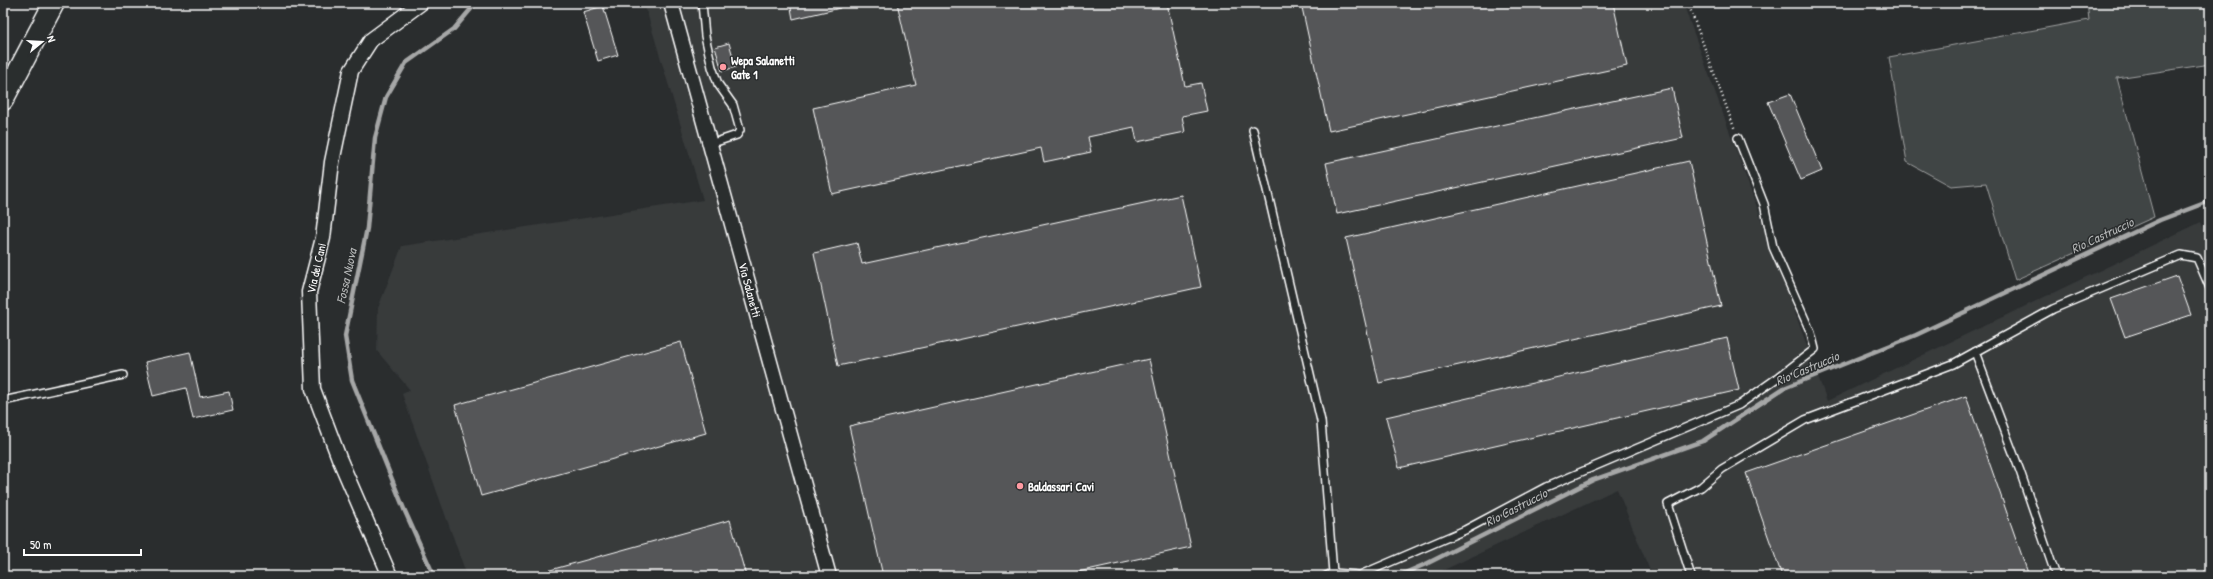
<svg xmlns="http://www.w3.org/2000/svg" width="2213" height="579" viewBox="0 0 2213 579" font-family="'Patrick Hand',sans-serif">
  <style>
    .built { fill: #373a3b }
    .green { fill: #414445; stroke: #a0a2a2 }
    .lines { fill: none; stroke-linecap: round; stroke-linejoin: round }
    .stream { stroke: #a6a7a7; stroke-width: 4.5 }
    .building { fill: #555758; stroke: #fff }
    .service-casing { stroke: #fff; stroke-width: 10 }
    .minor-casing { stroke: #fff; stroke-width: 17 }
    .secondary-casing { stroke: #fff; stroke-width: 23 }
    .path { stroke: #fff; stroke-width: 2.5; stroke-dasharray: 1 3; stroke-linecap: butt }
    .service { stroke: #2a2d2e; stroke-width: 7 }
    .minor { stroke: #2a2d2e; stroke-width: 14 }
    .secondary { stroke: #2a2d2e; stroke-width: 20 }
    .poi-dot { fill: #ff9aa2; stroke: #2a2d2e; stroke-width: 1.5 }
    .labels { text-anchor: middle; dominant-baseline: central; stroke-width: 3; stroke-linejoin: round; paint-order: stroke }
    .poi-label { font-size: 12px; font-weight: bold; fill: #fff; stroke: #2a2d2e; text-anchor: start }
    .street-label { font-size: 12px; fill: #fff; stroke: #2a2d2e }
    .water-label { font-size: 13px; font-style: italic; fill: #b4b6b6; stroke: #2a2d2e }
  </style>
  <rect width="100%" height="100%" fill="#2a2d2e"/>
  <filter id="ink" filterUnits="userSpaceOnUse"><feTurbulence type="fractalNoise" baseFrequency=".025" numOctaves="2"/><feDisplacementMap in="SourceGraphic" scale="8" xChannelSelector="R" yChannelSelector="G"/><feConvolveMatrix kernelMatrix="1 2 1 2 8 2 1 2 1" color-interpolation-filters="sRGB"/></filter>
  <g filter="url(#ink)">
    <path class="built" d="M644 3H1683L1827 401 2201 222 2210 244V576H1652L1617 489 1431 576H467L402 394 410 390 377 351 378 308 402 246 703 200Z"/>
    <path class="green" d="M2087 3H2210V64L2117 78 2154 217 2015 280 1986 183 1951 186 1907 162 1889 57 2089 20Z"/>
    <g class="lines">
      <g class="stream">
        <path d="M434 576 404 509 352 380 345 336 367 228 375 138 386 97 406 63 454 29 476 3"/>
        <path d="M1398 576 1428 563 1593 480 1703 441 1784 388 1916 335 2160 220 2210 201"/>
      </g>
    </g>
    <g class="building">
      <path d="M790 3H840V8L793 19Z"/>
      <path d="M897 3H1167L1185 86 1201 83 1207 111 1182 116 1185 132 1137 142 1134 127 1088 137 1091 152 1044 162 1041 148 832 194 813 108 916 85Z"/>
      <path d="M1301 3H1613L1627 66 1329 131Z"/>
      <path d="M603 6 618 55 598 61 583 12Z"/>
      <path d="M729 43 736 67 722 71 715 47Z"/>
      <path d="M1672 88 1683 138 1337 214 1326 163Z"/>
      <path d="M1790 94 1822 171 1801 180 1768 102Z"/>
      <path d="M1689 161 1721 306 1379 383 1346 238Z"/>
      <path d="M1181 195 1201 287 838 366 814 253 857 243 862 264Z"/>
      <path d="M2177 276 2191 315 2125 337 2111 299Z"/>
      <path d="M1727 338 1739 390 1399 468 1386 417Z"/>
      <path d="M681 342 706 433 481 496 455 405Z"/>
      <path d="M190 352 200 397 229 391 233 410 193 419 186 388 153 396 145 362Z"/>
      <path d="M1149 359 1191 547 1060 576H883L849 426Z"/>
      <path d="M1966 396 2029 576H1782L1746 473Z"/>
      <path d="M730 520 746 576H544L543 572Z"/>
    </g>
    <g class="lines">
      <defs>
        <g id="service">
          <path d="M702 3 705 36 712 67 718 84 733 105 740 130 737 135 710 144"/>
          <path d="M1253 130 1321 421 1333 573 1326 576"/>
          <path d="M1975 352 2020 471 2056 576"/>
          <path d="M3 401 123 375"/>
          <path d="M1333 573 1360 575 1465 530 1546 487 1739 405 1780 376 1815 349 1811 333 1773 247 1764 204 1738 138"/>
          <path d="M1691 576 1668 504 1701 487 1722 469 1805 420 1953 364 2053 309 2181 255 2197 258 2210 288"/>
        </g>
        <g id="minor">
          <path d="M671 3 829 576"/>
          <path d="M390 576 339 458 313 389 309 292 323 238 332 162 351 71 371 40 421 3"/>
        </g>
        <path id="secondary" d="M3 100 54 3"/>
      </defs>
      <use href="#service" class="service-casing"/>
      <use href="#minor" class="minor-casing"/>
      <use href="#secondary" class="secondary-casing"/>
      <path class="path" d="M1688 3 1735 130"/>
      <use href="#service" class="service"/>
      <use href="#minor" class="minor"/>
      <use href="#secondary" class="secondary"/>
    </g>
  </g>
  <g class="poi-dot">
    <circle cx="723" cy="67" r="4"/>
    <circle cx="1020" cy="486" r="4"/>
  </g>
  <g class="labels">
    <g class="poi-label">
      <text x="731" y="60">Wepa Salanetti<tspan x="731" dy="14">Gate 1</tspan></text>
      <text x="1028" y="486">Baldassari Cavi</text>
    </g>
    <g class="street-label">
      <text transform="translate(316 268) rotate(-77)">Via dei Cani</text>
      <text transform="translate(750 290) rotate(75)">Via Salanetti</text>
    </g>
    <g class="water-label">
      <text transform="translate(2102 235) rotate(-25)">Rio Castruccio</text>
      <text transform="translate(346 276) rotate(-78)">Fossa Nuova</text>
      <text transform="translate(1807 368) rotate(-23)">Rio Castruccio</text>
      <text transform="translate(1516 507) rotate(-27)">Rio Castruccio</text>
    </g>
  </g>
  <rect width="2213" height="579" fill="none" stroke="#2a2d2e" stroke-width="16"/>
  <rect x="8" y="8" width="2197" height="563" fill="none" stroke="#fff" stroke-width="1.5" filter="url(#ink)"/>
  <g transform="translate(42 42) rotate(72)" stroke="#2a2d2e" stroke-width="3" paint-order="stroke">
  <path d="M0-3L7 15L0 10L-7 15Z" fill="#ffffff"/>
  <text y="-6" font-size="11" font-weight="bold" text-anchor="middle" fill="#ffffff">N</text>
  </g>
  <path d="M24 549v6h117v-6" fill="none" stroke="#ffffff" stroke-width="2"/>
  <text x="30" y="549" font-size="12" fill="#ffffff" stroke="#2a2d2e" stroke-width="3" paint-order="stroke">50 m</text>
</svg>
